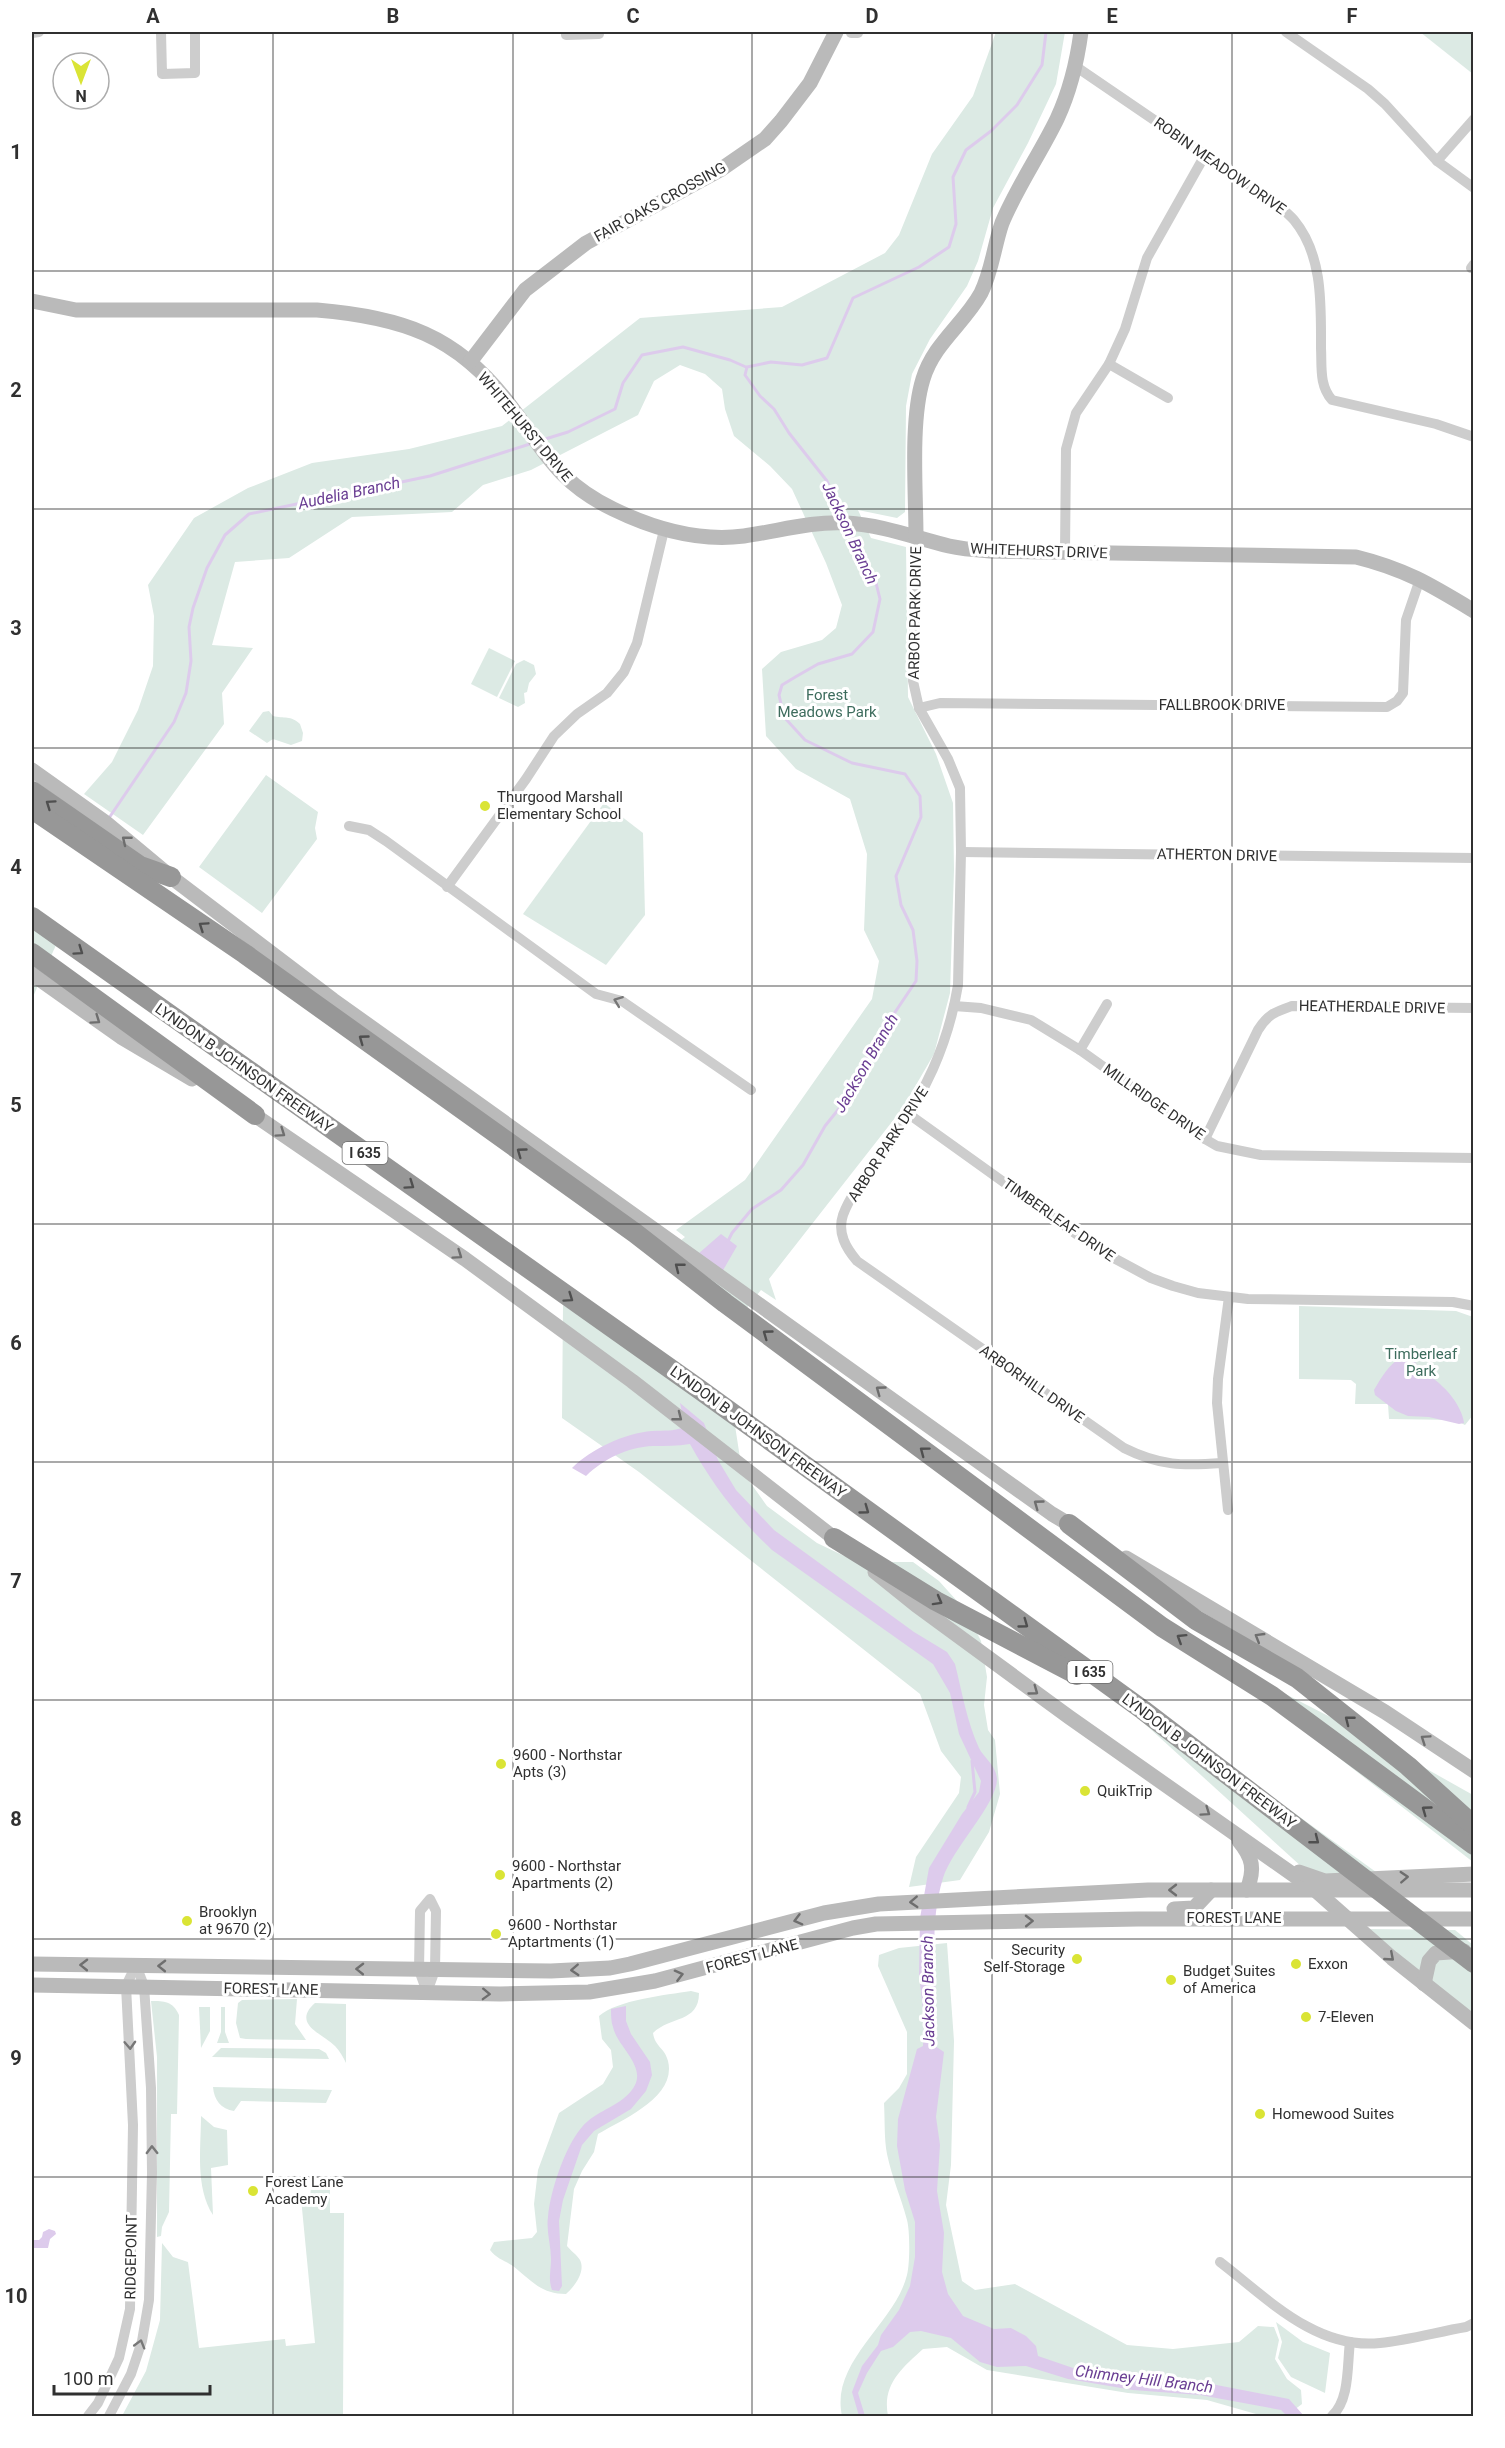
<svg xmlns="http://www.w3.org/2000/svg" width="1505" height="2448" viewBox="0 0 1505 2448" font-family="Roboto,sans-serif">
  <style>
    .green { fill: #dceae4 }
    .water { fill: #ddcbec }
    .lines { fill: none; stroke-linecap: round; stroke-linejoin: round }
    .stream { stroke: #ddcbec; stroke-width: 3 }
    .street { stroke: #cdcdcd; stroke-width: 10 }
    .secondary { stroke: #bababa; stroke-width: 15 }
    .highway { stroke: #979797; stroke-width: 20 }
    .oneway { stroke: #4f4f4f }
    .oneway2 { stroke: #6e6e6e }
    .oneway3 { stroke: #777 }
    .grid { fill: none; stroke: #303030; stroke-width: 1.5; stroke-opacity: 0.55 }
    .poi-dot { fill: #dae435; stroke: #fff; stroke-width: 2 }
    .labels { text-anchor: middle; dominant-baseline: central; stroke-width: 6; stroke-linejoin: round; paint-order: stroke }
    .shield { fill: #fff; stroke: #6e6e6e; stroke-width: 1.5 }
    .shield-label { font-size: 14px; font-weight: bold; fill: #303030 }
    .street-label { font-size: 15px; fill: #303030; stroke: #fff }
    .park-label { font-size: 15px; fill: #3d6c5d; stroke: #fff }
    .poi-label { font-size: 15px; fill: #303030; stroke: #fff; text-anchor: start }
    .water-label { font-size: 16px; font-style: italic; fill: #6a3e93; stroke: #fff }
    .neatline { fill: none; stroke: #303030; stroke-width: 2 }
    .grid-label { font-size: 20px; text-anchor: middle; font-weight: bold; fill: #303030 }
  </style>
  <rect width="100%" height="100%" fill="#fff"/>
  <g class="green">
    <path d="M996 32H1065L1056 84 1028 143 993 208 978 261 967 286 930 339 912 374 906 406 905 512 897 518 858 510 871 538 906 547 908 697 936 754 953 803 954 870 950 993 934 1054 902 1109 769 1279 776 1300 761 1290 738 1319 655 1261 685 1237 676 1230 745 1180 872 999 879 961 864 930 867 854 850 799 796 769 766 736 762 669 781 652 822 640 836 628 842 605 826 563 792 489 770 466 734 436 725 409 722 389 705 374 680 365 654 381 638 415 531 470 483 485 452 512 352 517 289 558 235 562 212 645 253 648 222 693 224 724 143 835 84 794 112 762 138 710 153 666 154 616 148 585 194 518 248 488 312 463 409 449 502 426 640 318 782 307 885 253 899 235 932 154 973 96Z"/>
    <path d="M1420 32H1473V74Z"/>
    <path d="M489 648 515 661 497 697 471 684Z"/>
    <path d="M524 660 534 665 536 674 529 683 527 692 524 693 525 703 518 707 499 698 516 664Z"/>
    <path d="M269 711 273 716C284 719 291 715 300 724L303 733 302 741 291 745 273 739 267 743 249 731 263 712Z"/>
    <path d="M266 775 318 812 315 828 317 839 262 913 199 867Z"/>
    <path d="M604 803 643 833 645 915 606 965 523 914Z"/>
    <path d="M32 928 56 945 32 999Z"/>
    <path d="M563 1305 734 1419 742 1471 767 1506 817 1543 857 1562H913L939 1581 966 1611 981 1641 987 1677 984 1705 988 1730 995 1740 1000 1794 989 1832 960 1880 909 1887 916 1857 959 1793 961 1777 941 1751 920 1694 639 1472 562 1418Z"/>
    <path d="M1299 1306 1456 1311 1473 1317V1415L1465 1425 1455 1420 1389 1419 1388 1404H1355L1356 1384 1351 1380 1299 1379Z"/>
    <path d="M1046 1634 1394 1885 1325 1888Z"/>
    <path d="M1200 1650 1377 1741 1473 1795V1862Z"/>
    <path d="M1364 1929 1455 1930 1473 1945V2013Z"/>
    <path d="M947 1943 954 2041 951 2165 946 2205 962 2281 975 2290 1015 2284 1127 2345 1173 2349 1239 2342 1258 2326 1274 2327 1279 2340 1275 2359 1287 2379 1301 2390 1302 2404 1286 2416H1263L1207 2400 1128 2393 987 2370 947 2347 923 2349C901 2369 882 2385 888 2416H842C830 2361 895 2324 907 2275 910 2263 910 2231 907 2220 901 2197 892 2178 887 2154 884 2138 885 2120 884 2103L899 2088 907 2074V2032L878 1966 879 1955 899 1948Z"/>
    <path d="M691 1991 699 1993C699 2023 670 2016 653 2033 655 2047 665 2048 668 2061 677 2097 623 2119 598 2134L594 2152 582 2171 574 2189 567 2246C570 2250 578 2256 580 2260 586 2272 574 2287 566 2294 541 2294 532 2281 513 2266 504 2260 497 2259 490 2250L494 2242 532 2238 537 2232 534 2204 538 2170 559 2113 603 2084 613 2067 611 2050 602 2039 599 2016C617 2000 666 1995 691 1991Z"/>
    <path d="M297 1999 295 2024 306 2040 246 2039 240 2038 236 2023 238 2003 242 2000Z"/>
    <path d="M151 2001C164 2001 173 2001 179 2015L177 2114H171L169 2212 162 2227 161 2236 157 2237V2057Z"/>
    <path d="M315 2003 346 2004V2063C343 2057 340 2051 335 2046 323 2034 291 2024 315 2003Z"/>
    <path d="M199 2007H210V2031L201 2048Z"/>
    <path d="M221 2007H225V2032L229 2043H217L221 2032Z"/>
    <path d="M221 2048 319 2049 326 2053 329 2059 212 2057Z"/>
    <path d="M213 2087 332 2090 326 2103 241 2101 234 2111C221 2109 214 2100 213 2087Z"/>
    <path d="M201 2116 214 2127 227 2130 228 2165 211 2168 213 2215C195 2187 201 2149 201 2116Z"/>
    <path d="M311 2188H330V2213H344L343 2416H122L146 2371 160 2320 162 2243 173 2257 188 2262 199 2348 285 2339 286 2346 315 2343 301 2198 310 2197Z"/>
    <path d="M1276 2322 1303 2342 1330 2353 1325 2393 1291 2377 1278 2358 1282 2342Z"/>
  </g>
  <g class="water">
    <path d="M721 1234 737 1246 718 1279 690 1261Z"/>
    <path d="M1401 1358 1415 1362C1422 1373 1434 1377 1443 1387 1452 1395 1463 1411 1464 1423L1459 1424 1429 1417 1408 1416 1396 1411 1375 1395 1374 1390C1381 1378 1389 1364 1401 1358Z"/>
    <path d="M680 1403 704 1423 718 1460 736 1490 774 1530 914 1632 947 1652 955 1664C962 1692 967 1722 979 1748 984 1758 996 1765 997 1779 997 1804 952 1849 943 1878 926 1933 940 1990 935 2046L944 2052 936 2117 940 2145 937 2191 944 2233 942 2272 948 2294 963 2316 994 2329 1011 2328 1026 2336 1036 2346 1038 2356 1076 2369 1134 2378 1201 2382 1289 2399 1304 2416H1287L1281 2410 1200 2395 1133 2390 1068 2379 1026 2366 997 2367 980 2362 951 2338 921 2331 910 2332 893 2347 881 2351 867 2373 858 2393 865 2416H859L852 2392 862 2366 878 2345 881 2335 899 2310 910 2286 915 2257V2222L905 2190 897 2146 898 2119 917 2049 923 2046 924 2019 919 1974 920 1918 929 1868 962 1814 979 1792 981 1781 959 1734 950 1693 933 1664 772 1550C738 1518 712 1484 690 1444 677 1446 666 1446 653 1446 627 1447 604 1459 586 1476L572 1468C591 1449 625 1433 652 1431 666 1430 671 1432 685 1427Z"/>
    <path d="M626 2006V2021L631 2034 650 2062 652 2075 646 2091 631 2109 594 2131 582 2145 563 2200 559 2221 562 2286 559 2291 552 2290C548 2279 551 2270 551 2259 551 2245 546 2231 548 2217 550 2191 567 2138 588 2121 602 2109 626 2103 635 2085 645 2065 617 2046 613 2027 611 2022 611 2015 611 2009Z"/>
    <path d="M49 2229 55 2231 56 2234 50 2239 48 2248H32L33 2240H39L42 2237 43 2232Z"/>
  </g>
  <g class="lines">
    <g class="stream">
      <path d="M1473 32H1474"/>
      <path d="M542 440 568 432 615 409 623 383 642 355 683 347 730 360 746 367"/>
      <path d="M844 519 827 481 789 433 774 409 760 396 745 375 747 367 771 362 802 365 827 358 853 298 919 267 949 247 956 224 953 177 966 150 991 131 1017 105 1042 65 1046 32"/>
      <path d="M109 818 174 722 186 693 191 661 189 627 193 608 207 568 225 535 249 514 430 476 533 443"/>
      <path d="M727 1243 732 1233 752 1209 781 1190 803 1165 825 1126 850 1095 871 1048 916 981 917 961 913 930 901 905 896 876 921 817 920 796 905 774 852 763 805 740 784 717 779 695 782 685 797 676 818 664 852 654 873 632 880 599 876 583 860 557 848 528"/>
      <path d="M968 1807 975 1792 972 1761"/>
    </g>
    <g class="street">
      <path d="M161 32 162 74 195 73V32"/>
      <path d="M566 32V35L599 34V32"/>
      <path d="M1286 32 1368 89 1385 104 1437 161 1474 188"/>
      <path d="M32 33 39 32"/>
      <path d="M851 33H858"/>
      <path d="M1075 66 1273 201C1280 207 1288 213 1294 220 1323 255 1321 304 1321 348 1322 367 1319 385 1332 400L1436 424 1474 437"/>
      <path d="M1437 161 1474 119"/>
      <path d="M1471 268 1474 264"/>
      <path d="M1109 364 1168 398"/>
      <path d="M916 537 913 681 919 708 948 759 960 788 961 852 958 985C948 1046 924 1095 889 1145 874 1167 852 1190 843 1215 837 1233 846 1248 857 1261L1124 1448C1160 1466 1183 1466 1222 1463"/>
      <path d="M1065 553 1066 449 1076 413 1109 364 1125 329 1147 258 1205 155"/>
      <path d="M919 708 940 703 1387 707 1397 701 1403 693 1406 620 1420 579"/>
      <path d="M349 826 369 830 386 841 596 994 622 1001 751 1090"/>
      <path d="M961 852 1474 858"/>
      <path d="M447 887 526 779 554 736 577 714 607 693 624 672 637 643 664 530"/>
      <path d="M954 1006 981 1008 1031 1020 1080 1050 1205 1139 1217 1146 1261 1155 1474 1158"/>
      <path d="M1080 1050 1107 1004"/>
      <path d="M910 1115 1097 1249 1151 1278 1173 1286 1198 1293 1248 1299 1453 1302 1474 1306"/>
      <path d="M1205 1139 1258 1030C1268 1014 1275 1012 1292 1006L1474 1008"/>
      <path d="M1228 1510 1217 1403 1218 1379 1229 1297"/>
      <path d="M430 1899 436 1911 435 1970 427 1992 419 1970 420 1911Z"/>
      <path d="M1220 2262C1267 2298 1316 2350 1380 2343 1409 2340 1437 2332 1466 2327L1474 2323"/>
      <path d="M88 2416 98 2403 119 2358 130 2309 133 2125 126 1986 136 1965"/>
      <path d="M109 2416 131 2374 142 2341 149 2300 152 2173 151 2088 144 1986 136 1965"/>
      <path d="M1332 2416C1350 2400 1347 2365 1350 2342"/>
    </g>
    <g class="secondary">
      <path d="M32 301 76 310H317C401 317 457 335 509 404 545 451 557 482 613 509 654 529 698 542 744 536 780 531 810 521 847 523 882 525 916 538 949 546 962 549 976 550 990 551L1356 557C1405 569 1431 585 1474 611"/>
      <path d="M470 362 525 290 586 243 720 170 765 139 781 121 810 83 836 32"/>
      <path d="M916 537C916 492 910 421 923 379 934 343 964 324 981 293 992 271 994 246 1002 223 1017 187 1040 154 1057 119 1070 91 1077 62 1081 32"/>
      <path d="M32 770 105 822 171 877 333 1000 1052 1514 1077 1529"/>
      <path d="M32 974 121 1037 192 1079"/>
      <path d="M247 1110 465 1259 632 1381 843 1545"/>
      <path d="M1126 1558 1385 1712 1474 1771"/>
      <path d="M875 1572 916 1605 1069 1717 1315 1890 1392 1958 1474 2023"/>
      <path d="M1239 1841C1253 1858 1255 1869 1247 1890"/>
      <path d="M1299 1872 1325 1881 1474 1874"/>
      <path d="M1174 1909 1194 1908 1211 1890"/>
      <path d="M32 1964 551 1971 610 1968 630 1964 824 1913 879 1904 1148 1890H1474"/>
      <path d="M1424 1984 1429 1961 1436 1953 1464 1951"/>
      <path d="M32 1985 500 1994 589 1992 655 1981 853 1928 876 1924 1138 1919H1474"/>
    </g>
    <g class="highway">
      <path d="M32 791 140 866 171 877"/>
      <path d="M32 809 245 954 635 1233 725 1303 1162 1627 1272 1696 1474 1845"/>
      <path d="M32 917 699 1389 1143 1710 1474 1963"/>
      <path d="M32 953 255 1115"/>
      <path d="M1069 1524 1196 1620 1297 1678 1408 1766 1474 1826"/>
      <path d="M834 1538 936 1601 1077 1675"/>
    </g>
  </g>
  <defs><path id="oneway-chevron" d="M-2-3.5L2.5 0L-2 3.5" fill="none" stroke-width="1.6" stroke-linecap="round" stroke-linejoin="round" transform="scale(1.5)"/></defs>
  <g class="oneway">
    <use href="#oneway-chevron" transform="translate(50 804) rotate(-145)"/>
    <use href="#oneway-chevron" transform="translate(203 926) rotate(-146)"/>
    <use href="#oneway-chevron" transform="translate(79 951) rotate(35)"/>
    <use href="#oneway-chevron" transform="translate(363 1039) rotate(-144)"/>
    <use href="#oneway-chevron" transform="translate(521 1152) rotate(-144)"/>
    <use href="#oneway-chevron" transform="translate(410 1185) rotate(35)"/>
    <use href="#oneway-chevron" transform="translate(679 1267) rotate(-142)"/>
    <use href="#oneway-chevron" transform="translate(569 1298) rotate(35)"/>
    <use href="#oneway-chevron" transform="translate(767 1334) rotate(-144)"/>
    <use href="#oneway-chevron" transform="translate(924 1451) rotate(-143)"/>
    <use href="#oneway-chevron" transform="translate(865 1510) rotate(36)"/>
    <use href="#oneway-chevron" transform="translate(938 1601) rotate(29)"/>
    <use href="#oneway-chevron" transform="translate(1024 1624) rotate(36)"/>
    <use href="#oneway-chevron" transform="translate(1181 1638) rotate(-148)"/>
    <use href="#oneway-chevron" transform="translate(1349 1720) rotate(-142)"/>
    <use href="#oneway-chevron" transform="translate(1426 1810) rotate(-144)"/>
    <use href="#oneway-chevron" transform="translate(1315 1840) rotate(38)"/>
  </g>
  <g class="oneway2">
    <use href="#oneway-chevron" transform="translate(126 840) rotate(-141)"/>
    <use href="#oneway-chevron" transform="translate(96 1020) rotate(35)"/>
    <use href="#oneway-chevron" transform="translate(281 1133) rotate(35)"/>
    <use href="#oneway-chevron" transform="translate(458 1255) rotate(35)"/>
    <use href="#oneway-chevron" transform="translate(880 1390) rotate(-144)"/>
    <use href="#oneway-chevron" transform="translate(678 1417) rotate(38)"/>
    <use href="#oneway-chevron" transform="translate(1038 1504) rotate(-144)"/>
    <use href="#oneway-chevron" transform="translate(1259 1637) rotate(-149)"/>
    <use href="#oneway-chevron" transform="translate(1034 1691) rotate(36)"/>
    <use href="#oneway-chevron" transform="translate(1425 1739) rotate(-146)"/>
    <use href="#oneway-chevron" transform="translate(1206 1812) rotate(35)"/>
    <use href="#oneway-chevron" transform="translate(1404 1877) rotate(-3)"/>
    <use href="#oneway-chevron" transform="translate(1173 1890) rotate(-180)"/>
    <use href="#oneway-chevron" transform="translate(914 1902) rotate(177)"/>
    <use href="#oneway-chevron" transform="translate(798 1920) rotate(165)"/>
    <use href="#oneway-chevron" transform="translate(1029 1921) rotate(-1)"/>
    <use href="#oneway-chevron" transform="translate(1390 1957) rotate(41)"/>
    <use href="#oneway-chevron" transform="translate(84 1965) rotate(-179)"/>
    <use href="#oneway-chevron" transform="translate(162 1966) rotate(-179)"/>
    <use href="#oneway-chevron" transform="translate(360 1969) rotate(-179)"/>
    <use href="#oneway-chevron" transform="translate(575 1970) rotate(177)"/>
    <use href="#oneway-chevron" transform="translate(679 1975) rotate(-14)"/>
    <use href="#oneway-chevron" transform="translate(486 1994) rotate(2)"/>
  </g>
  <g class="oneway3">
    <use href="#oneway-chevron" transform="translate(618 1001) rotate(-159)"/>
    <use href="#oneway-chevron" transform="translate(130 2045) rotate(87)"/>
    <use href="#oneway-chevron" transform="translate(152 2150) rotate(-91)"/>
    <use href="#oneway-chevron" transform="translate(140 2344) rotate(-74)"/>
  </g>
  <path class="grid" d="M273 32V2416M513 32V2416M752 32V2416M992 32V2416M1232 32V2416M32 271H1474M32 509H1474M32 748H1474M32 986H1474M32 1224H1474M32 1462H1474M32 1700H1474M32 1939H1474M32 2177H1474"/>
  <g class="poi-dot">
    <circle cx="485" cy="806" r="6"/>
    <circle cx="501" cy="1764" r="6"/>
    <circle cx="1085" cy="1791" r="6"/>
    <circle cx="500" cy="1875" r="6"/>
    <circle cx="187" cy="1921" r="6"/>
    <circle cx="496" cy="1934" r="6"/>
    <circle cx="1077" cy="1959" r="6"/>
    <circle cx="1296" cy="1964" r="6"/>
    <circle cx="1171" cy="1980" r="6"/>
    <circle cx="1306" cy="2017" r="6"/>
    <circle cx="1260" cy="2114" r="6"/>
    <circle cx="253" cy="2191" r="6"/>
  </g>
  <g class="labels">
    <g class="shield">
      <rect x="342.5" y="1142" width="45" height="22" rx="4.5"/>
      <rect x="1067.5" y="1661" width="45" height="22" rx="4.5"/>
    </g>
    <g class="shield-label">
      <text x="365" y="1153">I 635</text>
      <text x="1090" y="1672">I 635</text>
    </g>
    <g class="street-label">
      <text transform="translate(1220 166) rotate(35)">ROBIN MEADOW DRIVE</text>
      <text transform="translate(660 202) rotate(-29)">FAIR OAKS CROSSING</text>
      <text transform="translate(525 427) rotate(50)">WHITEHURST DRIVE</text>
      <text transform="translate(1039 551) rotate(2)">WHITEHURST DRIVE</text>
      <text transform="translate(915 613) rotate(-89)">ARBOR PARK DRIVE</text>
      <text x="1222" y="705">FALLBROOK DRIVE</text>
      <text transform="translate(1217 855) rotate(1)">ATHERTON DRIVE</text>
      <text transform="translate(1372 1007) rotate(1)">HEATHERDALE DRIVE</text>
      <text transform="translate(244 1068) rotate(35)">LYNDON B JOHNSON FREEWAY</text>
      <text transform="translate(1154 1102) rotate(35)">MILLRIDGE DRIVE</text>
      <text transform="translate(888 1144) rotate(-57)">ARBOR PARK DRIVE</text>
      <text transform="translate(1059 1220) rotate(35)">TIMBERLEAF DRIVE</text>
      <text transform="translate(1032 1384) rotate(35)">ARBORHILL DRIVE</text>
      <text transform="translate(758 1432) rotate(36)">LYNDON B JOHNSON FREEWAY</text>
      <text transform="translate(1209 1761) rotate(37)">LYNDON B JOHNSON FREEWAY</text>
      <text x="1234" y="1918">FOREST LANE</text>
      <text transform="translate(752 1956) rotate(-15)">FOREST LANE</text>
      <text transform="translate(271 1989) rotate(1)">FOREST LANE</text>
      <text transform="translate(131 2257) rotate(-89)">RIDGEPOINT</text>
    </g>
    <g class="park-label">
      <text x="827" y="695">Forest<tspan x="827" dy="17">Meadows Park</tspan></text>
      <text x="1421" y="1354">Timberleaf<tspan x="1421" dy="17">Park</tspan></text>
    </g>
    <g class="poi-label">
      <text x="497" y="797">Thurgood Marshall<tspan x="497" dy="17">Elementary School</tspan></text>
      <text x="513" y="1755">9600 - Northstar<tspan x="513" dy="17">Apts (3)</tspan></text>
      <text x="1097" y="1791">QuikTrip</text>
      <text x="512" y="1866">9600 - Northstar<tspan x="512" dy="17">Apartments (2)</tspan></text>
      <text x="199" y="1912">Brooklyn<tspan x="199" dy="17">at 9670 (2)</tspan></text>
      <text x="508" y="1925">9600 - Northstar<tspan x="508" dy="17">Aptartments (1)</tspan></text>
      <text x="1065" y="1950" text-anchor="end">Security<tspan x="1065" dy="17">Self-Storage</tspan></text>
      <text x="1308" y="1964">Exxon</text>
      <text x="1183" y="1971">Budget Suites<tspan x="1183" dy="17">of America</tspan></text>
      <text x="1318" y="2017">7-Eleven</text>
      <text x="1272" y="2114">Homewood Suites</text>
      <text x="265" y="2182">Forest Lane<tspan x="265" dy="17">Academy</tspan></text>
    </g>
    <g class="water-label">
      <text transform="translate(349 493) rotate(-12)">Audelia Branch</text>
      <text transform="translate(850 533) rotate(65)">Jackson Branch</text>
      <text transform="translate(866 1063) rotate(-60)">Jackson Branch</text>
      <text transform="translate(928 1991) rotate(-91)">Jackson Branch</text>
      <text transform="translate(1144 2379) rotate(7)">Chimney Hill Branch</text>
    </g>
  </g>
  <rect width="1505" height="2448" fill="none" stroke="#ffffff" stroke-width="66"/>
  <g transform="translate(81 81) rotate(180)"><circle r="28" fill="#ffffff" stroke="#acacac" stroke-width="1.5"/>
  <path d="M0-4.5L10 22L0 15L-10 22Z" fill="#dae435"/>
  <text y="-9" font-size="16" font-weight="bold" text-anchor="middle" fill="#303030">N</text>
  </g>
  <path d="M54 2385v9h156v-9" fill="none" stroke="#303030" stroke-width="3"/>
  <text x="63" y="2385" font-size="18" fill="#303030" stroke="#ffffff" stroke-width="4.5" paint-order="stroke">100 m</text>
  <rect x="33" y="33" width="1439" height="2382" class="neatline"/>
  <g class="grid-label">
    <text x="153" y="23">A</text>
    <text x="393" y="23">B</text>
    <text x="633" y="23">C</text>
    <text x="872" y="23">D</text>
    <text x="1112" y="23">E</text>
    <text x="1352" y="23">F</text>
    <text x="16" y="159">1</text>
    <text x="16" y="397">2</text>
    <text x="16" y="635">3</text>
    <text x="16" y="874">4</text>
    <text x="16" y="1112">5</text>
    <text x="16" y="1350">6</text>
    <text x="16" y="1588">7</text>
    <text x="16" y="1826">8</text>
    <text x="16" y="2065">9</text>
    <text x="16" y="2303">10</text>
  </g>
</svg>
